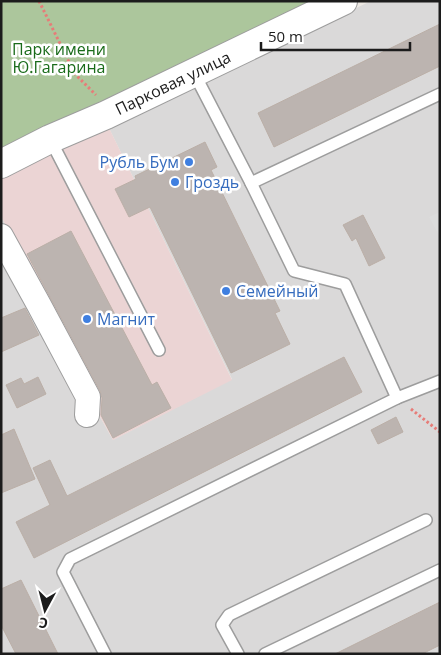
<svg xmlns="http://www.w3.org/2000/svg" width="441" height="655" viewBox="0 0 441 655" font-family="'Open Sans',sans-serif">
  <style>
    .residential { fill: #dad9d9 }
    .commercial { fill: #ebd4d4 }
    .forest { fill: #acc69c }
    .parking { fill: #dcdcdc }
    .building { fill: #bcb4b0; stroke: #bbafa7 }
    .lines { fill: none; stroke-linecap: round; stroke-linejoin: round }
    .service-casing { stroke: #9d9d9d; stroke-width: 14 }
    .minor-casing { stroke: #9d9d9d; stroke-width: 26 }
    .tertiary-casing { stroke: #9d9d9d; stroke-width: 30 }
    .path { stroke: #e77c78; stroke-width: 3; stroke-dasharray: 2.5 2.5; stroke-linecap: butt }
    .service { stroke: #fff; stroke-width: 11 }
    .minor { stroke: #fff; stroke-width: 24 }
    .tertiary { stroke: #fff; stroke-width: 28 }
    .shop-dot { fill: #3f7fe0; stroke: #fff; stroke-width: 2 }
    .labels { text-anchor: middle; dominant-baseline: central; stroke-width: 5; stroke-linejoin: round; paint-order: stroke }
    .park-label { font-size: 16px; fill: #196b1a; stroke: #fff }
    .street-label { font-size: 16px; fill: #1c1c1c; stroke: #fff }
    .shop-label { font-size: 16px; fill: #366cbe; stroke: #fff; text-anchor: start }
  </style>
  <rect width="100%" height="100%" fill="#ece8e3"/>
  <path class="residential" d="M371 1H440V654H1V216L96 402 93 405 113 440 232 379 108 126Z"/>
  <path class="commercial" d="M108 126 232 380 113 440 93 404 96 401 1 216V176Z"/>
  <path class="forest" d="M1 1H313L1 151Z"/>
  <path class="parking" d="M440 212V237L429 217Z"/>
  <g class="building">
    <path d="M440 24V66L274 147 258 113Z"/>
    <path d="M205 142 217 167 211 170 280 311 275 313 290 344 231 373 150 207 129 217 115 189 136 179 135 176Z"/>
    <path d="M363 215 385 258 369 266 356 238 352 241 343 225Z"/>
    <path d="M71 231 152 385 157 382 171 408 113 438 101 415 102 398 100 391 27 254Z"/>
    <path d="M25 308 39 335 1 352V318Z"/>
    <path d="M344 357 362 392 34 558 16 522 50 505 33 468 50 460 67 496Z"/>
    <path d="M38 377 46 394 17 408 6 385 21 378 24 384Z"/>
    <path d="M396 417 403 432 378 444 371 430Z"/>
    <path d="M14 429 35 479 1 493V435Z"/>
    <path d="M21 580 58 654H16L1 625V589Z"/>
    <path d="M440 602V645L422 654H335Z"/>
  </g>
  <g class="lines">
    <defs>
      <g id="service">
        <path d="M194 73 251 183 440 94"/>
        <path d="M50 139 159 350"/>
        <path d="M251 183 294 271 345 284 397 398 440 381"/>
        <path d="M105 654 63 572 70 559 397 398"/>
        <path d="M238 654 222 625 229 615 426 520"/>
        <path d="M265 654 440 570"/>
      </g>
      <path id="minor" d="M1 236 39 305 88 397 87 415"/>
      <g id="tertiary">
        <path id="s1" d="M1 164 50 139 106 115 343 1"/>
      </g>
    </defs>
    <use href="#service" class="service-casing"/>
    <use href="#minor" class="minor-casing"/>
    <use href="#tertiary" class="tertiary-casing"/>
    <g class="path">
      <path d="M39 1 75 74 96 95"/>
      <path d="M411 409 440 432"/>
    </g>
    <use href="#service" class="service"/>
    <use href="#minor" class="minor"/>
    <use href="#tertiary" class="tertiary"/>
  </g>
  <g class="shop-dot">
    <circle cx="189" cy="162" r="5"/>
    <circle cx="175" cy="182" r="5"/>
    <circle cx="226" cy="291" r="5"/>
    <circle cx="87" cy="319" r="5"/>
  </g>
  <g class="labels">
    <g class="park-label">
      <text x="59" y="49">Парк имени<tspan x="59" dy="18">Ю.Гагарина</tspan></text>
    </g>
    <g class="street-label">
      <text stroke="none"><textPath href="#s1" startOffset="190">Парковая улица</textPath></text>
    </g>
    <g class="shop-label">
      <text x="179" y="162" text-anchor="end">Рубль Бум</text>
      <text x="185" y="182">Гроздь</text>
      <text x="236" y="291">Семейный</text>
      <text x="97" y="319">Магнит</text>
    </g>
  </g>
  <rect width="441" height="655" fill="none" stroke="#1c1c1c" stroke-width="5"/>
  <g transform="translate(45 610) rotate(187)" stroke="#ffffff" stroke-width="4" paint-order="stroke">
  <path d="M0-4L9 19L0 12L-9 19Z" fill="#1c1c1c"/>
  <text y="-8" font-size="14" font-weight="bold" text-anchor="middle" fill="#1c1c1c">С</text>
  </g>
  <path d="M261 42v8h149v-8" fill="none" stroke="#1c1c1c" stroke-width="2.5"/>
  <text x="268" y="42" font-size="15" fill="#1c1c1c" stroke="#ffffff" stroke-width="4" paint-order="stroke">50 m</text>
</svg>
